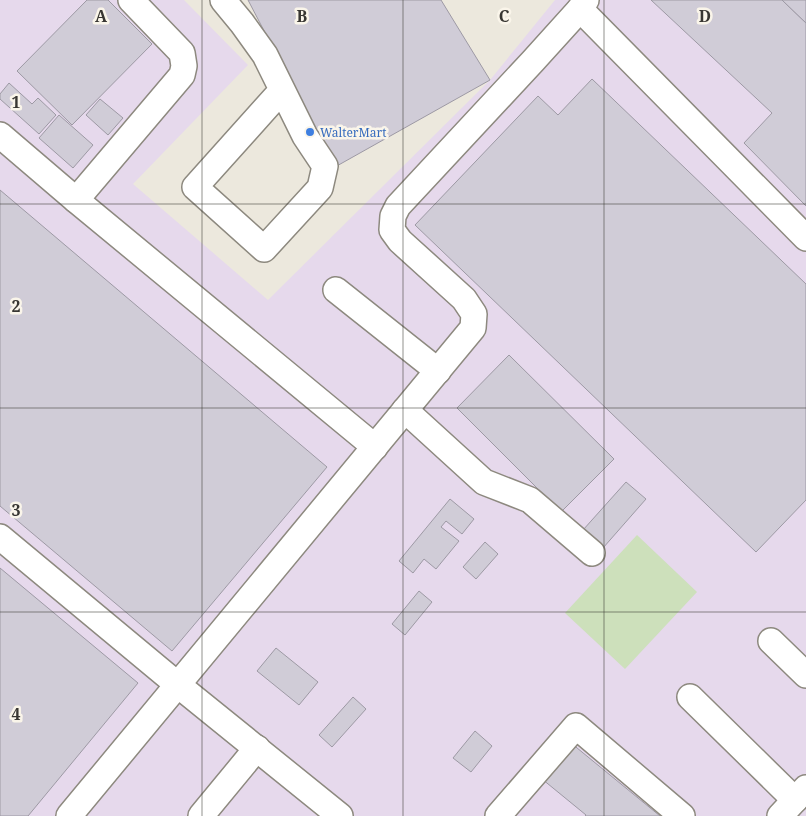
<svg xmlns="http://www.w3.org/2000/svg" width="806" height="816" viewBox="0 0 806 816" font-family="'Noto Serif',serif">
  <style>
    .industrial { fill: #e6d9ec }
    .park { fill: #cde0bb }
    .building { fill: #d0ccd7; stroke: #9d99a4 }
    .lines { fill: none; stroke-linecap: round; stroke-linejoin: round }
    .minor-casing { stroke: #8d897f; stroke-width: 28 }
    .minor { stroke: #fff; stroke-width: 25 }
    .grid { fill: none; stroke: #383632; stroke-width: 1; stroke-opacity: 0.55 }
    .shop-dot { fill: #3f7fe0; stroke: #faf5ea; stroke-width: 2 }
    .labels { text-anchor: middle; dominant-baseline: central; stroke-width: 5; stroke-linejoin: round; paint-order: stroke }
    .shop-label { font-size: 12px; fill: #366cbe; stroke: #faf5ea; text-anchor: start }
    .grid-label { font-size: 16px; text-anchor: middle; font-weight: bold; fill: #383632; stroke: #faf5ea; stroke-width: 5; stroke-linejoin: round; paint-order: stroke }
  </style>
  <rect width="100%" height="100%" fill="#ece8dd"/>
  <path class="industrial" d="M0 0H184L248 65 133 184 268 300 490 80 555 0H806V816H0Z"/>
  <path class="park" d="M637 535 697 592 625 669 565 613Z"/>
  <g class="building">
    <path d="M87 0H108L152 44 72 125 17 71Z"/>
    <path d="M248 0H441L490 80 335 167Z"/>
    <path d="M651 0H782L806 23V206L744 143 772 113Z"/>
    <path d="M782 0H806V23Z"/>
    <path d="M592 79 806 284V500L756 552 415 225 538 96 558 115Z"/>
    <path d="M9 83 32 104 38 98 56 115 39 134 0 99V94Z"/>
    <path d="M100 99 123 118 108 135 86 115Z"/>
    <path d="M59 115 93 145 73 168 39 138Z"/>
    <path d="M0 190 327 467 172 651 0 506Z"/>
    <path d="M509 355 614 459 561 512 457 408Z"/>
    <path d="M626 482 646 499 603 548 583 530Z"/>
    <path d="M450 499 474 519 462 534 446 521 441 527 459 541 436 569 424 559 413 573 399 561Z"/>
    <path d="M485 542 498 554 476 579 463 567Z"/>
    <path d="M0 568 138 683 28 816H0Z"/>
    <path d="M419 591 432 602 405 635 392 624Z"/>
    <path d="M276 648 318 682 299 705 257 671Z"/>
    <path d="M353 697 366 709 332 747 319 735Z"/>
    <path d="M475 731 492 746 471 772 453 758Z"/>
    <path d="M571 743 660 816H585L586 815 542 779Z"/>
  </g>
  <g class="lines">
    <defs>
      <g id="minor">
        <path d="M223 0 242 23 265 55 305 136 325 166 320 188 264 249 195 187 282 90"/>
        <path d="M580 9 806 238"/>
        <path d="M0 135 76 200 375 447"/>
        <path d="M76 200 182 75 184 66 182 53 131 0"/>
        <path d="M336 290 438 371"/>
        <path d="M405 410 484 482 530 500 592 553"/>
        <path d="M0 537 178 685 340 816"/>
        <path d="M771 641 806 675"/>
        <path d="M690 697 795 800"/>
        <path d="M69 816 473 328 474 314 464 299 400 241 392 230 393 216 398 206 533 61 580 9 586 0"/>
        <path d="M201 816 257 748"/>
        <path d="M498 816 576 726 682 816"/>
        <path d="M780 816 806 788"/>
      </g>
    </defs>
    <use href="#minor" class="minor-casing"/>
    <use href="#minor" class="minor"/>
  </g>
  <path class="grid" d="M202 0V816M403 0V816M604 0V816M0 204H806M0 408H806M0 612H806"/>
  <circle class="shop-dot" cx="310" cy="132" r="5"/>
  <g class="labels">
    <g class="shop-label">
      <text x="320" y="132">WalterMart</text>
    </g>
  </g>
  <g class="grid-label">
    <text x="101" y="22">A</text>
    <text x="302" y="22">B</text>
    <text x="504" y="22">C</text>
    <text x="705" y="22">D</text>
    <text x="16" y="108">1</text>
    <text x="16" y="312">2</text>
    <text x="16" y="516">3</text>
    <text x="16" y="720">4</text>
  </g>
</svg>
